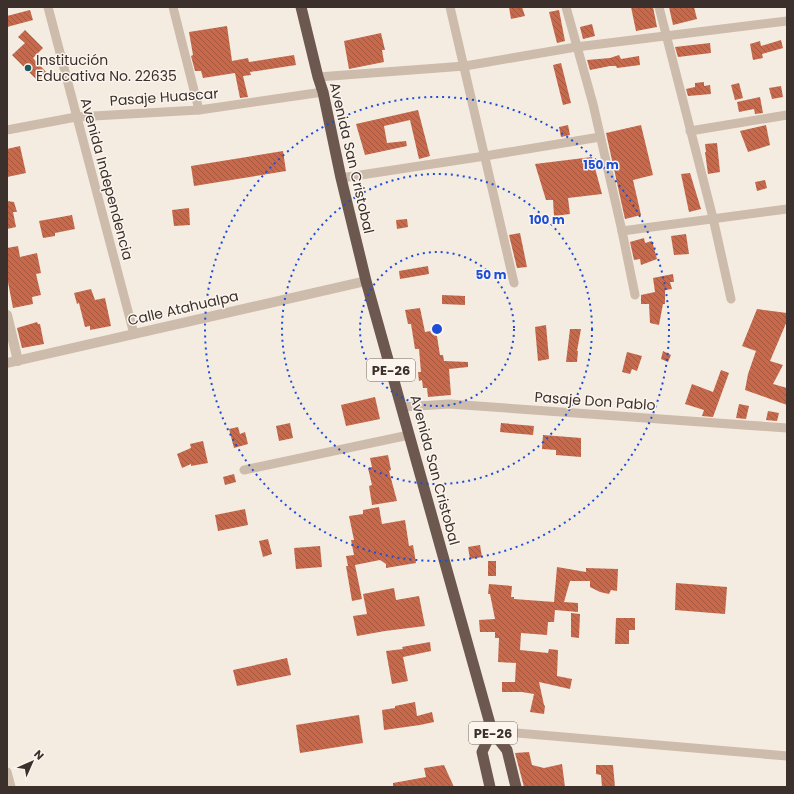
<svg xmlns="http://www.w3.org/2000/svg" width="794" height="794" viewBox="0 0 794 794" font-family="Poppins,sans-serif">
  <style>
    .building { fill: url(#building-back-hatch) }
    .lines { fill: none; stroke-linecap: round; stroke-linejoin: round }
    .minor { stroke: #cdbbac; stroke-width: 9 }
    .tertiary { stroke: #cdbbac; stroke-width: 10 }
    .trunk { stroke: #6c584f; stroke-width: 11 }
    .ring { fill: none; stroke: #1d4ed8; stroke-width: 2; stroke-dasharray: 2 4 }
    .poi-dot { fill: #1f5a5e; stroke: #fbf5ee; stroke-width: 1.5 }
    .labels { text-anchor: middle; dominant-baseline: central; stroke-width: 3; stroke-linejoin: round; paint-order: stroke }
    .shield { fill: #fbf5ee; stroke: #756b66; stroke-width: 1 }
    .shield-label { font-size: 13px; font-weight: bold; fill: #3b302b }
    .poi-label { font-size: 14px; fill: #3b302b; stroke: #fbf5ee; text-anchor: start }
    .street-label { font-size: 14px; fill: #3b302b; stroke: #fbf5ee }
    .centre { fill: #1d4ed8; stroke: #fbf5ee; stroke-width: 2 }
    .ring-label { font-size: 12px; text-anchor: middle; font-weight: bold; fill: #1d4ed8; stroke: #fbf5ee; stroke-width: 3; stroke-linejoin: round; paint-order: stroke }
  </style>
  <defs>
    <pattern id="building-back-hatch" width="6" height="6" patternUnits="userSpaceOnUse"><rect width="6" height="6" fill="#c8694b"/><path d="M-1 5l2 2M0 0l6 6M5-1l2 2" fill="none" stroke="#a4573f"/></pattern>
  </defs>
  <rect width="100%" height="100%" fill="#f4ebe1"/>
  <g class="building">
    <path d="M509 7H522L525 16 511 19Z"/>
    <path d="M631 7H653L657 27 636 31Z"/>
    <path d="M669 7H694L697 19 673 25Z"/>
    <path d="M30 10 33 20 7 27V16Z"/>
    <path d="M559 10 565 41 557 43 549 12Z"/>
    <path d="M592 24 595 36 583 39 580 27Z"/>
    <path d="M227 26 232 61 248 58 249 62 294 55 296 65 250 72 251 75 243 76 248 97 240 98 235 73 203 78 201 71H195L191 56 193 55 189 32Z"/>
    <path d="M25 30 43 48 33 58 47 73 38 81 12 55 25 43 18 37Z"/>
    <path d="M381 33 385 50H382L384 62 349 69 344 41Z"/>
    <path d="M781 40 783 48 762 54 763 58 753 60 750 44 760 41 761 46Z"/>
    <path d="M710 43 711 53 678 57 675 47Z"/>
    <path d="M619 55 621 59 639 56 640 65 617 68 616 66H610L590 70 587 60 610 58Z"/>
    <path d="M561 63 571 103 563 105 553 65Z"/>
    <path d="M704 82V86L710 85 711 94 688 96 686 89 695 87V83Z"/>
    <path d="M739 83 743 98 735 100 731 85Z"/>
    <path d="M781 86 783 97 772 99 769 88Z"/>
    <path d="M760 97 763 113 755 114 754 109 739 112 737 102Z"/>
    <path d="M418 110 430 156 419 159 410 120 384 126 387 143 406 141 407 146 365 155 356 124Z"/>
    <path d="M568 125 570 135 561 137 559 127Z"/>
    <path d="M641 125 653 175 633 180 641 215 625 219 606 133Z"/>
    <path d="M766 125 770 145 748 152 740 131Z"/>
    <path d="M717 143 720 172 708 174 705 152H706L705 144Z"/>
    <path d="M20 146 26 173 7 177V149Z"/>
    <path d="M283 151 286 171 194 186 191 166Z"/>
    <path d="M592 157 602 194 568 198 570 214 554 216 553 200H546L535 164Z"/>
    <path d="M690 173 701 209 689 212 681 174Z"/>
    <path d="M765 180 767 188 757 191 755 182Z"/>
    <path d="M7 201 14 202 17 212H13L16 227 7 229Z"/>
    <path d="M189 208 190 225 174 226 172 210Z"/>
    <path d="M72 215 75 229 55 233V236L43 238 39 221Z"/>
    <path d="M407 219 408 227 397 229 396 220Z"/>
    <path d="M520 233 527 267 517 268 509 235Z"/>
    <path d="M686 234 689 254 674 255 671 236Z"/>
    <path d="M644 238 645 243 652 241 657 259 641 265 640 259 634 260 630 242Z"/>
    <path d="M18 246 20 257 37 253 41 273 36 274 41 295 32 297 33 304 13 308 7 277V248Z"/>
    <path d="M428 266 429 274 400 279 399 271Z"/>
    <path d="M673 274 674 282H670L672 289 665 290V304H663L659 325 650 323 649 304H641V295L655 292 653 278Z"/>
    <path d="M91 289 95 300 105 298 111 326 90 330V326L85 327 79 303 77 304 74 293Z"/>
    <path d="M442 295 465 296V305L442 304Z"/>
    <path d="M420 308 425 332 436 330 440 355H443L444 361 468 362V367L449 369 451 395 428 397 427 388H423L422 380 419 381 418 372H421L419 349H415L411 324H408L405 310Z"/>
    <path d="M757 309 787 313V321L770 361 783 365 773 384 787 388V405L745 390 748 374 756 351 742 346Z"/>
    <path d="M37 322 38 324H40L44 344 22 348 17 328Z"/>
    <path d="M546 325 549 359 538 361 535 327Z"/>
    <path d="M570 329H581L577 351H578L577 362H566Z"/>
    <path d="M663 351 671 355 668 362 661 359Z"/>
    <path d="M627 352 642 356 637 371 632 369 630 374 622 372Z"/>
    <path d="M721 370 729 373 713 417 702 416 704 410 685 404 692 384 713 392Z"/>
    <path d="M375 397 380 419 346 426 341 405Z"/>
    <path d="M739 404 749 406 746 419 736 418Z"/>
    <path d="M768 411 779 413 777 421 766 420Z"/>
    <path d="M290 423 293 438 279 441 276 426Z"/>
    <path d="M501 423 534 426 533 435 500 432Z"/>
    <path d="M238 427 240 434 245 432 248 444 234 448 229 429Z"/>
    <path d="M543 435 581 438V457L556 455V450L542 449Z"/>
    <path d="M203 441 208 463 191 466V464L182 468 177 454 191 448 190 444Z"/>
    <path d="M388 455 391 470 389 471 397 501 372 505 369 486 372 485 368 468 372 467 370 458Z"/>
    <path d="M234 474 236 482 225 485 223 477Z"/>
    <path d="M379 507 382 524 405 520 409 546 413 545 416 563 386 568V564L380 560 355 565 362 599 352 601 346 566H348L346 556 354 555 351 540H354L349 516 363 514V510Z"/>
    <path d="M245 509 248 525 218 531 215 515Z"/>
    <path d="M268 539 272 554 263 557 259 541Z"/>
    <path d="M480 545 482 557 470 559 468 547Z"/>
    <path d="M320 546 322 567 296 569 294 548Z"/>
    <rect x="488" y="561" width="8" height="15"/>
    <path d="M557 567 586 572V568L618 569 617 591 611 590 609 594 600 592 590 587V581H570L564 602 578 603V612L555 610 554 622H548L547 635 521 633 520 650 548 653 549 649 558 650 557 676 572 679 570 689 539 682 544 705 545 706 544 714 530 712 534 694 522 692H502V682H515L516 663 498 662 499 638H495V632H480L479 620 495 619 490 594H488L489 584 512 586 511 597H514V599L554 602Z"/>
    <path d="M676 583 727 587 725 614 675 610Z"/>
    <path d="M394 588 396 600 419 596 425 626 385 631 357 636 353 616 367 614 363 594Z"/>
    <path d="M571 613 580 614 579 638 571 637Z"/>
    <path d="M616 618H635V630H629V644H615Z"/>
    <path d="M430 642 431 651 403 657 408 681 392 684 386 651 403 649 402 647Z"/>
    <path d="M287 658 291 675 237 686 233 670Z"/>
    <path d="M415 702 417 716 432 712 434 722 420 725 384 730 382 710 395 708V706Z"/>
    <path d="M359 715 363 743 300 753 296 725Z"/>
    <path d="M529 752 532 765 544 768 562 764 565 787H524L515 753Z"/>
    <path d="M444 765 454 787H393V783L426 777 424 768Z"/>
    <path d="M596 765H613L615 787H602L601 775 596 774Z"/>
  </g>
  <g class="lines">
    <g class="minor">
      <path d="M48 7 134 334"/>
      <path d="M173 7 199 110"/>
      <path d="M450 7 514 283"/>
      <path d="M566 7 593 104 622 231 787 209"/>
      <path d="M659 7 713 218 731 299"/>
      <path d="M318 77 465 66 576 47 787 21"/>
      <path d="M7 130 76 117 199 110 323 92"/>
      <path d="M690 131 787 115"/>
      <path d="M341 178 485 156 600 137"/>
      <path d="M622 231 635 295"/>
      <path d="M402 407 449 404 787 428"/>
      <path d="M244 470 409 435"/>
      <path d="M492 731 787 756"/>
      <path d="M7 772 11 787"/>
    </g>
    <g class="tertiary">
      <path d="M7 315 18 361"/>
      <path d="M7 363 366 281"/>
    </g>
    <g class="trunk">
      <path d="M301 7 318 77 323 92 341 178 366 281 492 731"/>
      <path d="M490 787 482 752 492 731 507 750 516 787"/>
    </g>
  </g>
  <g class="ring">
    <circle cx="437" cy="329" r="77"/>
    <circle cx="437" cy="329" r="155"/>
    <circle cx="437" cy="329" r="232"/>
  </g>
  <circle class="poi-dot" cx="28" cy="68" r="4"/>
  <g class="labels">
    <g class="shield">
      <rect x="367" y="359" width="48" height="22" rx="3"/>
      <rect x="469" y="722" width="48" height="22" rx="3"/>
    </g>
    <g class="shield-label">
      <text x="391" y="370">PE-26</text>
      <text x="493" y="733">PE-26</text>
    </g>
    <g class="poi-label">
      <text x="36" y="60">Institución<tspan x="36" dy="16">Educativa No. 22635</tspan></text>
    </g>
    <g class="street-label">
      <text transform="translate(164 97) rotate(-4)">Pasaje Huascar</text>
      <text transform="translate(352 158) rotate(77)">Avenida San Cristobal</text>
      <text transform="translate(107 179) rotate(75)">Avenida Independencia</text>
      <text transform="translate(183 308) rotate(-13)">Calle Atahualpa</text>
      <text transform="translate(595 401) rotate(4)">Pasaje Don Pablo</text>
      <text transform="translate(435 470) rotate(75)">Avenida San Cristobal</text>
    </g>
  </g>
  <circle cx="437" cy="329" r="6" class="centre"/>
  <g class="ring-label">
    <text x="601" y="169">150 m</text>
    <text x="547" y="224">100 m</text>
    <text x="491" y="279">50 m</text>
  </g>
  <rect width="794" height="794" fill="none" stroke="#3b302b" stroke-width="16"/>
  <g transform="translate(32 762) rotate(45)" stroke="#fbf5ee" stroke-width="3" paint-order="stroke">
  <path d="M0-3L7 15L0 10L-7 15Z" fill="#3b302b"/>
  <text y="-6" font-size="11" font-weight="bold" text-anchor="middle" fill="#3b302b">N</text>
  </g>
</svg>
